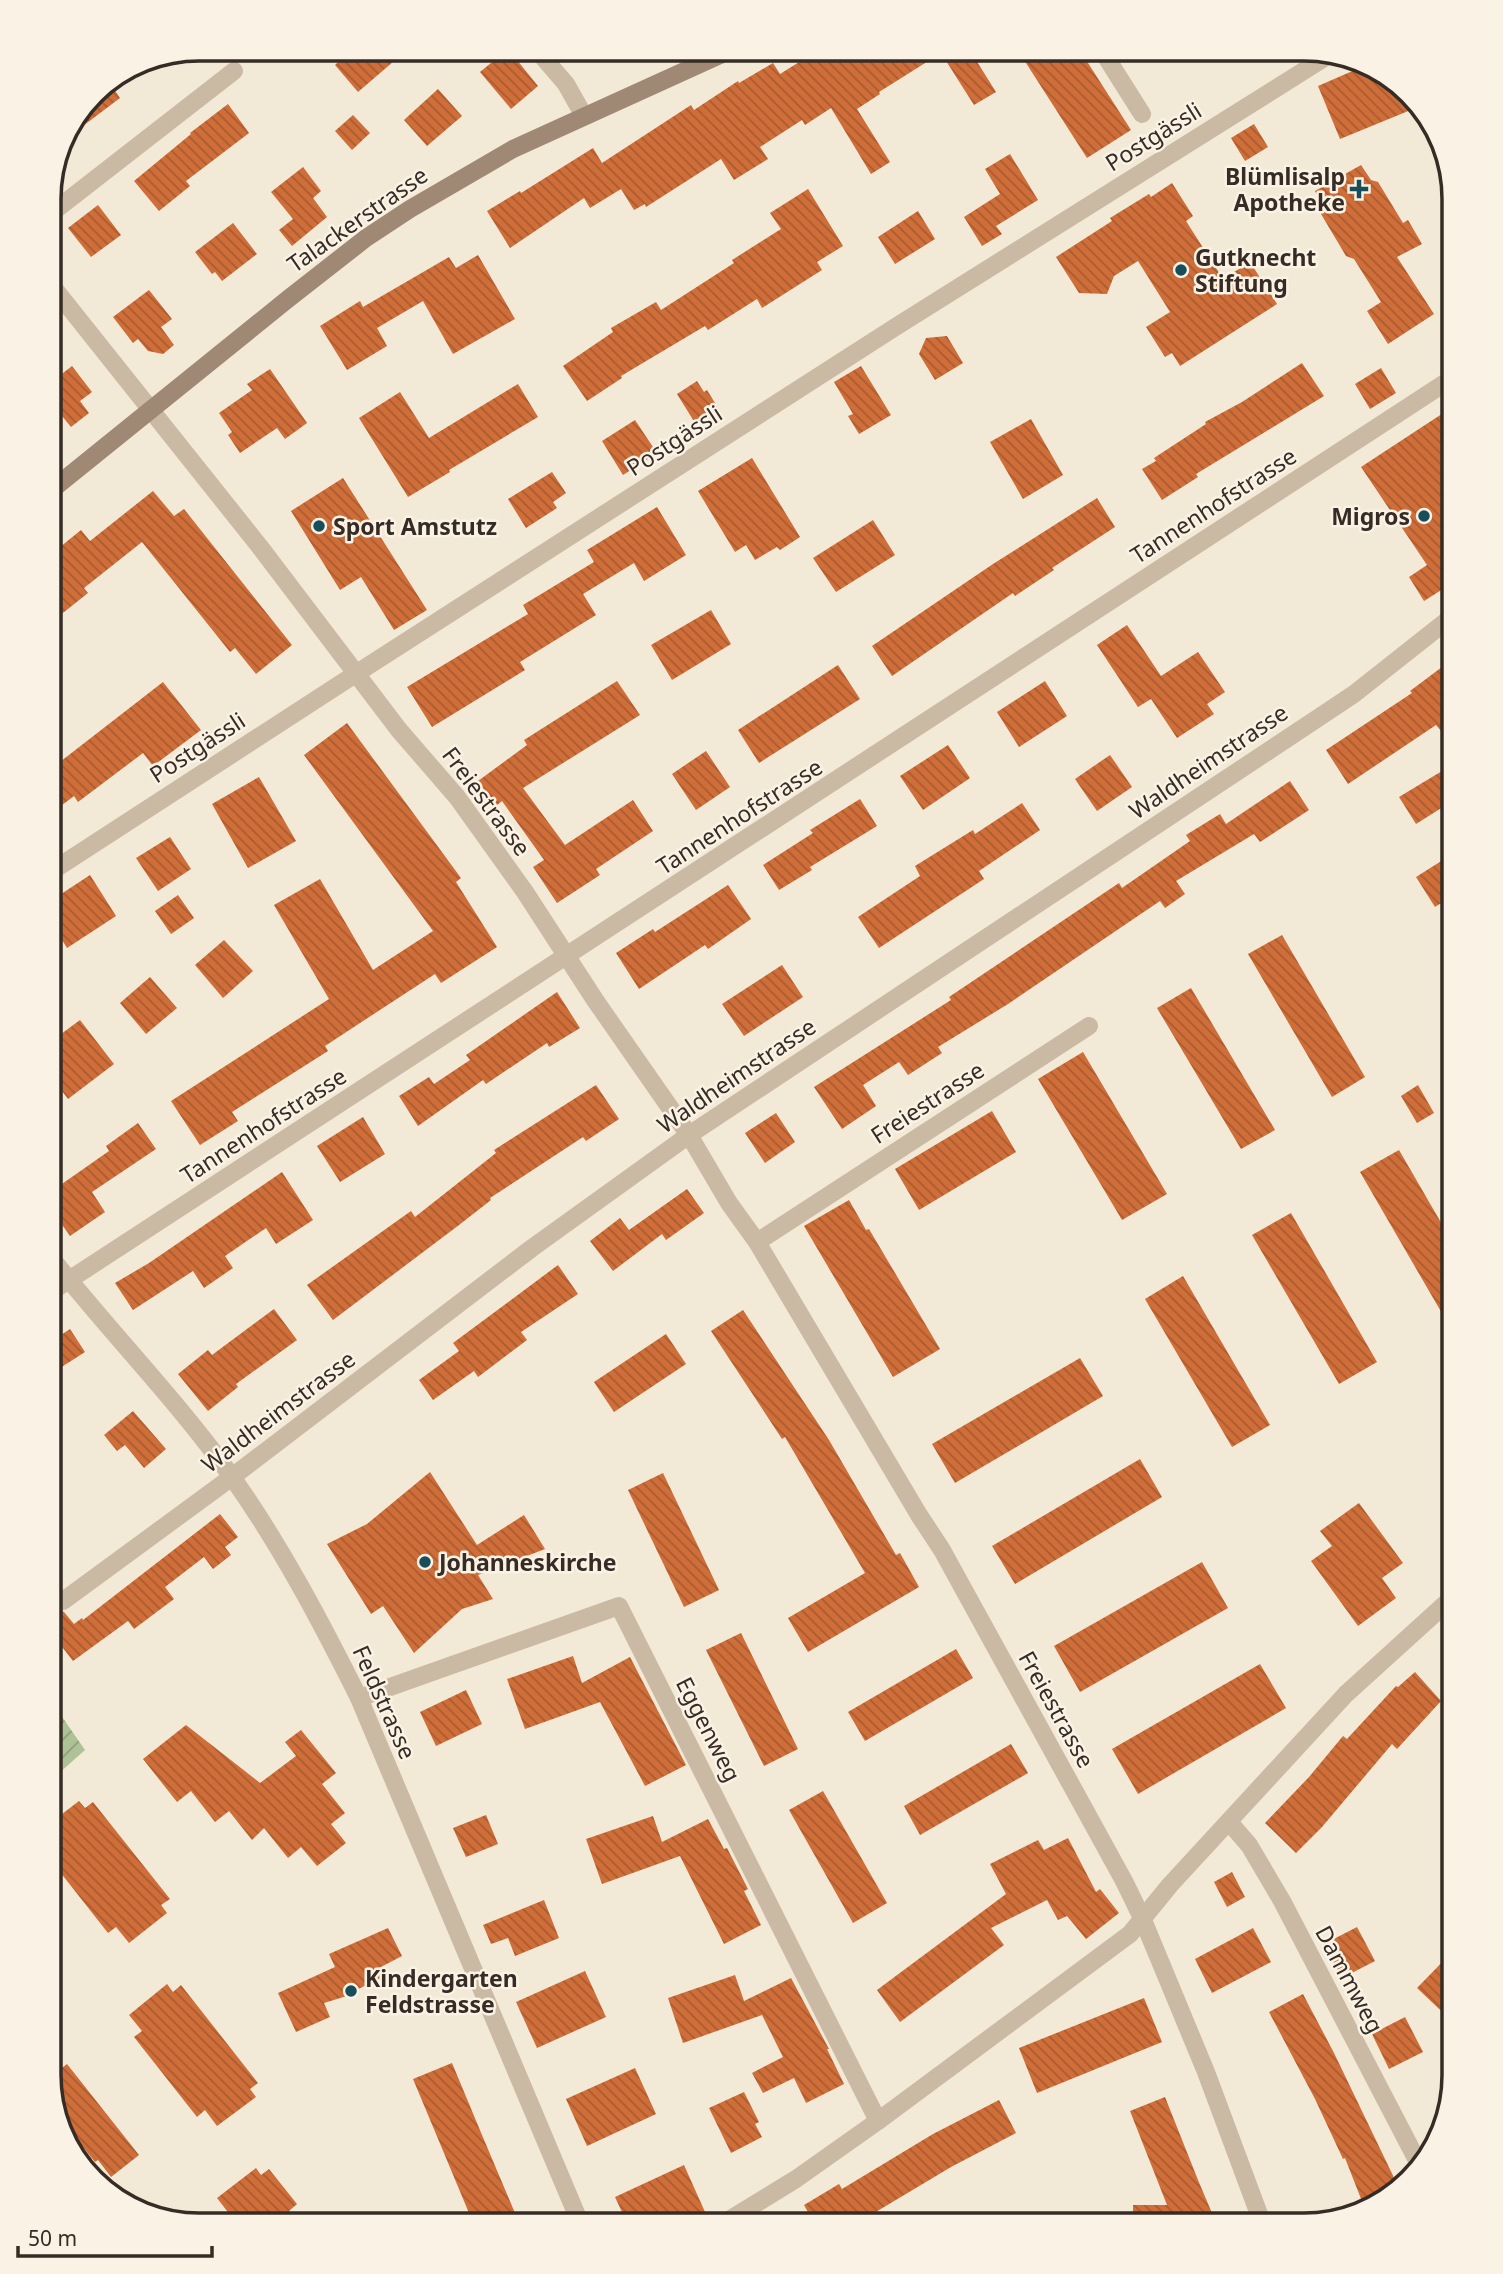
<svg xmlns="http://www.w3.org/2000/svg" width="1503" height="2274" viewBox="0 0 1503 2274" font-family="'Noto Sans',sans-serif">
  <style>
    .garden { fill: url(#garden-furrows) }
    .building { fill: url(#building-back-hatch) }
    .lines { fill: none; stroke-linecap: round; stroke-linejoin: round }
    .street { stroke: #cbbaa3; stroke-width: 18 }
    .secondary { stroke: #9f8874; stroke-width: 18 }
    .poi-dot { fill: #184e5a; stroke: #faf2e4; stroke-width: 2.5 }
    .labels { text-anchor: middle; dominant-baseline: central; stroke-width: 5; stroke-linejoin: round; paint-order: stroke }
    .street-label { font-size: 23px; fill: #362c25; stroke: #faf2e4 }
    .poi-label { font-size: 23px; font-weight: bold; fill: #362c25; stroke: #faf2e4; text-anchor: start }
    .rim { fill: none; stroke: #362c25; stroke-width: 3.5 }
  </style>
  <defs>
    <pattern id="garden-furrows" width="10" height="10" patternUnits="userSpaceOnUse" patternTransform="scale(1.75)"><rect width="10" height="10" fill="#afc297"/><path d="M-1 1l2-2M0 10L10 0M9 11l2-2" fill="none" stroke="#8f9e7b"/></pattern>
    <pattern id="building-back-hatch" width="6" height="6" patternUnits="userSpaceOnUse" patternTransform="scale(1.75)"><rect width="6" height="6" fill="#cf6e39"/><path d="M-1 5l2 2M0 0l6 6M5-1l2 2" fill="none" stroke="#a95b30"/></pattern>
  </defs>
  <rect width="100%" height="100%" fill="#f3e9d7"/>
  <path class="garden" d="M49 1698 85 1750 49 1782Z"/>
  <g class="building">
    <path d="M353 49H408L358 92 335 65Z"/>
    <path d="M508 49 538 86 511 109 480 72Z"/>
    <path d="M820 49H969L996 92 974 105 941 53 879 92 880 94 857 109 890 162 871 174 831 108 805 125 802 120 760 147 768 159 734 180 721 159 646 207 645 204 634 210 621 189 590 208 584 198 510 248 487 211 520 191 521 193 593 148 602 163 691 105 694 110 738 81 739 83 773 63 780 74Z"/>
    <path d="M1017 49H1079L1131 130 1087 158Z"/>
    <path d="M1364 66 1387 74 1418 107 1340 139 1318 86Z"/>
    <path d="M109 82 120 98 67 138 64 136 93 93Z"/>
    <path d="M438 89 462 116 427 146 404 120Z"/>
    <path d="M228 104 249 133 186 181 190 186 159 211 134 181 191 134 190 133Z"/>
    <path d="M353 115 370 133 352 150 335 131Z"/>
    <path d="M1254 124 1268 147 1245 161 1231 138Z"/>
    <path d="M1010 154 1038 200 996 226 1002 234 982 246 964 217 1000 194 985 169Z"/>
    <path d="M1361 165 1371 180 1378 182 1403 223 1408 220 1422 244 1397 257 1434 314 1388 344 1367 311 1381 302 1354 259 1346 256 1321 214 1324 207 1315 191Z"/>
    <path d="M303 167 321 191 313 198 327 217 292 246 279 230 293 219 271 192Z"/>
    <path d="M1172 183 1193 216 1186 221 1223 279 1250 262 1277 304 1180 366 1172 353 1165 357 1146 327 1170 312 1138 261 1114 276 1107 294 1079 293 1056 257 1112 221 1110 218 1149 194 1151 197Z"/>
    <path d="M808 189 843 246 817 262 822 270 762 308 757 299 708 330 705 326 621 376 622 378 587 401 563 366 613 332 611 328 656 302 661 310 734 263 732 260 781 229 770 213Z"/>
    <path d="M98 205 121 235 91 257 68 228Z"/>
    <path d="M918 211 935 239 895 264 878 237Z"/>
    <path d="M233 223 257 254 222 281 215 272 212 274 195 252Z"/>
    <path d="M478 255 515 319 453 354 423 301 377 328 387 346 347 370 320 326 360 301 363 307 449 257 456 268Z"/>
    <path d="M149 290 172 319 161 327 174 345 163 354 148 351 138 339 133 343 113 317Z"/>
    <path d="M947 336 963 363 935 380 919 354 926 338Z"/>
    <path d="M1302 363 1324 396 1196 474 1198 477 1162 500 1142 469 1156 461 1154 458 1206 424 1205 422 1242 402Z"/>
    <path d="M72 366 92 392 80 401 89 413 71 427 49 400V384Z"/>
    <path d="M861 366 891 415 859 434 848 416 853 414 834 382Z"/>
    <path d="M1381 368 1396 393 1370 409 1355 384Z"/>
    <path d="M270 369 307 423 285 439 277 428 240 453 228 435 232 432 219 413 252 390 247 384Z"/>
    <path d="M697 381 704 392 707 390 723 416 700 431 677 394Z"/>
    <path d="M518 384 538 417 449 470 450 472 408 497 359 418 400 392 429 438Z"/>
    <path d="M1454 406V582L1424 601 1409 577 1427 565 1361 467Z"/>
    <path d="M1031 419 1063 475 1023 499 990 442Z"/>
    <path d="M635 420 657 453 623 475 602 441Z"/>
    <path d="M752 458 800 537 780 550 777 547 755 560 746 545 735 552 698 491Z"/>
    <path d="M552 472 566 493 553 502 557 508 526 528 508 499Z"/>
    <path d="M343 478 427 610 394 630 361 577 340 590 291 511Z"/>
    <path d="M153 491 174 516 184 509 292 645 256 674 235 648 230 652 142 542 84 588 88 593 49 624V556L81 530 90 541Z"/>
    <path d="M1097 498 1115 527 1052 568 1054 570 1015 596 1013 593 892 676 872 646 993 564Z"/>
    <path d="M657 507 686 555 644 581 634 563 583 594 596 615 520 662 525 670 432 727 407 687 528 614 523 605 594 562 587 550Z"/>
    <path d="M873 520 895 555 836 592 813 558Z"/>
    <path d="M711 610 731 644 672 680 651 645Z"/>
    <path d="M1127 625 1161 676 1198 652 1225 692 1207 704 1214 714 1177 738 1151 699 1138 707 1097 645Z"/>
    <path d="M838 665 860 699 759 763 738 730Z"/>
    <path d="M1442 667 1454 683V721L1441 731 1436 725 1348 784 1326 750 1412 693 1410 691Z"/>
    <path d="M617 681 640 715 523 788 565 845 633 800 653 831 596 869 600 875 557 903 533 867 544 860 502 801 496 806 478 781 527 745 524 740Z"/>
    <path d="M1045 681 1067 716 1019 747 997 712Z"/>
    <path d="M163 682 201 730 153 766 143 753 78 802 74 796 49 815V765H56Z"/>
    <path d="M347 723 461 878 456 882 497 947 441 983 435 974 360 1023 325 1046 328 1051 232 1112 238 1121 200 1145 171 1101 329 999 274 905 320 879 373 970 433 931 304 755Z"/>
    <path d="M948 745 970 778 923 810 900 776Z"/>
    <path d="M706 751 730 787 696 810 672 774Z"/>
    <path d="M1110 755 1132 787 1097 811 1075 779Z"/>
    <path d="M1442 771 1454 790V800L1416 824 1399 797Z"/>
    <path d="M259 777 296 841 248 868 212 804Z"/>
    <path d="M1290 781 1309 810 1260 842 1254 834 1176 881 1185 894 1165 908 1160 901 1008 1004 938 1047 942 1053 908 1075 899 1062 863 1085 876 1106 842 1129 814 1087 951 1000 949 997 1119 883 1122 888 1190 841 1186 835 1220 814 1226 824Z"/>
    <path d="M860 799 877 826 810 867 812 870 779 890 763 865 813 833 810 830Z"/>
    <path d="M1022 803 1040 830 979 871 984 879 879 948 858 917 920 876 915 866 973 830 975 834Z"/>
    <path d="M170 837 191 869 158 891 136 858Z"/>
    <path d="M1454 853V895L1435 907 1416 877Z"/>
    <path d="M90 875 116 916 67 948 49 919V902Z"/>
    <path d="M728 885 751 919 708 949 705 945 639 989 616 953 653 929 655 932Z"/>
    <path d="M178 895 194 918 171 934 155 911Z"/>
    <path d="M1282 935 1365 1077 1332 1097 1248 954Z"/>
    <path d="M224 940 253 971 223 998 195 965Z"/>
    <path d="M782 965 803 997 744 1036 722 1004Z"/>
    <path d="M150 977 177 1008 146 1034 120 1003Z"/>
    <path d="M1191 988 1275 1130 1241 1149 1157 1008Z"/>
    <path d="M557 992 580 1028 549 1047 547 1043 486 1084 483 1080 418 1126 399 1096 429 1077 434 1084 470 1060 466 1055Z"/>
    <path d="M80 1020 114 1064 68 1099 49 1074V1043Z"/>
    <path d="M1083 1052 1167 1194 1122 1220 1038 1079Z"/>
    <path d="M596 1085 619 1119 586 1141 583 1137 490 1198 491 1200 459 1225 333 1320 307 1285 411 1211 415 1217 496 1153 494 1150Z"/>
    <path d="M1418 1085 1434 1113 1417 1123 1401 1096Z"/>
    <path d="M992 1111 1016 1152 919 1210 895 1169Z"/>
    <path d="M776 1113 795 1142 765 1163 745 1133Z"/>
    <path d="M363 1117 385 1154 340 1182 317 1146Z"/>
    <path d="M138 1123 156 1149 92 1192 105 1212 70 1236 49 1206V1193L109 1151 106 1146Z"/>
    <path d="M1399 1150 1454 1245V1334L1360 1172Z"/>
    <path d="M282 1172 313 1220 276 1244 266 1228 225 1256 233 1268 204 1288 193 1271 133 1310 115 1283 149 1263Z"/>
    <path d="M687 1189 704 1213 666 1240 662 1234 613 1271 590 1241 620 1218 629 1230Z"/>
    <path d="M849 1200 866 1230 869 1229 940 1349 893 1377 804 1226Z"/>
    <path d="M1291 1213 1377 1362 1339 1384 1252 1235Z"/>
    <path d="M558 1265 578 1294 521 1332 527 1340 478 1377 474 1371 433 1400 419 1380 459 1351 453 1343Z"/>
    <path d="M1183 1276 1270 1425 1232 1447 1145 1299Z"/>
    <path d="M274 1309 297 1340 236 1384 238 1387 208 1411 178 1374 208 1350 212 1355Z"/>
    <path d="M743 1310 829 1440 896 1555 900 1553 919 1587 808 1652 788 1618 865 1573 785 1437 782 1439 711 1331Z"/>
    <path d="M70 1329 85 1352 49 1375V1343Z"/>
    <path d="M666 1334 686 1364 614 1412 594 1382Z"/>
    <path d="M1080 1358 1103 1396 955 1483 932 1444Z"/>
    <path d="M133 1411 166 1449 144 1468 125 1445 117 1451 104 1435Z"/>
    <path d="M1140 1459 1162 1497 1015 1584 992 1546Z"/>
    <path d="M430 1472 477 1545 524 1515 545 1549 478 1575 493 1599 462 1609 414 1653 383 1606 371 1614 327 1544 367 1524Z"/>
    <path d="M663 1473 719 1590 684 1607 628 1490Z"/>
    <path d="M1359 1503 1403 1563 1382 1578 1396 1598 1358 1626 1311 1561 1332 1546 1320 1531Z"/>
    <path d="M220 1514 238 1537 225 1547 231 1555 213 1569 204 1557 165 1587 174 1599 134 1629 128 1621 73 1661 49 1630V1593L52 1597 54 1608 64 1612 74 1624 82 1618 83 1620Z"/>
    <path d="M1202 1562 1228 1608 1080 1692 1054 1646Z"/>
    <path d="M741 1633 798 1749 764 1766 706 1650Z"/>
    <path d="M956 1649 973 1678 865 1741 848 1712Z"/>
    <path d="M573 1656 582 1683 630 1657 686 1765 645 1786 600 1702 525 1729 507 1679Z"/>
    <path d="M1260 1664 1286 1708 1138 1794 1112 1749Z"/>
    <path d="M1415 1672 1441 1701 1397 1749 1392 1744 1322 1827 1296 1853 1265 1823 1309 1777 1343 1736 1347 1739 1396 1686 1398 1687Z"/>
    <path d="M466 1690 482 1724 436 1746 420 1712Z"/>
    <path d="M186 1725 260 1783 296 1756 285 1742 301 1730 336 1773 322 1784 345 1813 331 1824 346 1843 317 1866 301 1847 288 1858 264 1828 252 1840 229 1811 215 1822 191 1791 177 1802 143 1759Z"/>
    <path d="M1011 1744 1028 1773 920 1835 904 1806Z"/>
    <path d="M823 1791 887 1903 853 1923 789 1810Z"/>
    <path d="M79 1801 85 1808 93 1802 170 1899 161 1905 167 1913 129 1943 116 1927 108 1933 49 1858V1824Z"/>
    <path d="M486 1815 498 1844 466 1857 453 1828Z"/>
    <path d="M653 1816 662 1842 708 1819 724 1849 727 1848 748 1889 744 1891 761 1925 724 1944 680 1856 602 1884 586 1839Z"/>
    <path d="M1068 1838 1096 1892 1100 1889 1119 1913 1086 1939 1067 1916 1058 1920 1047 1900 991 1928 1004 1945 900 2022 877 1990 1006 1894 990 1864 1038 1840 1044 1850Z"/>
    <path d="M1232 1872 1245 1897 1227 1907 1214 1882Z"/>
    <path d="M544 1900 559 1938 515 1956 508 1938 491 1944 483 1925Z"/>
    <path d="M1357 1927 1375 1961 1342 1978 1324 1944Z"/>
    <path d="M388 1928 402 1956 377 1969 381 1978 350 1993V1995L324 2003 330 2017 296 2032 278 1993 335 1967 329 1954Z"/>
    <path d="M1253 1928 1271 1962 1212 1993 1195 1959Z"/>
    <path d="M1454 1950V2023L1417 1988Z"/>
    <path d="M585 1971 606 2017 537 2048 516 2002Z"/>
    <path d="M735 1975 744 2001 791 1978 829 2049H827L844 2084 806 2103 794 2078 763 2093 752 2073 783 2057 762 2015 683 2043 668 1998Z"/>
    <path d="M167 1984 173 1992 181 1985 258 2083 250 2089 256 2097 217 2126 205 2110 197 2117 134 2037 142 2031 129 2015Z"/>
    <path d="M1303 1994 1334 2053 1398 2186 1378 2205 1365 2209 1345 2158 1343 2159 1315 2099 1269 2012Z"/>
    <path d="M1144 1998 1162 2042 1037 2093 1019 2048Z"/>
    <path d="M1405 2017 1423 2052 1389 2069 1372 2034Z"/>
    <path d="M452 2063 482 2135 520 2225H474L413 2079Z"/>
    <path d="M67 2064 139 2155 111 2177 98 2160 95 2162 75 2137 67 2143 50 2077Z"/>
    <path d="M635 2068 656 2114 587 2146 566 2099Z"/>
    <path d="M744 2092 759 2122 755 2124 762 2137 731 2153 709 2108Z"/>
    <path d="M1165 2097 1198 2180 1217 2225H1133V2205H1167L1130 2111Z"/>
    <path d="M999 2100 1016 2133 951 2167 854 2225H815L804 2205 839 2184 842 2189 933 2134Z"/>
    <path d="M684 2165 705 2212 676 2225H628L615 2197Z"/>
    <path d="M256 2168 261 2175 269 2169 297 2204 289 2211 300 2225H238L217 2198Z"/>
  </g>
  <g class="lines">
    <g class="street">
      <path d="M536 49 566 84 584 116"/>
      <path d="M1101 49 1142 114"/>
      <path d="M49 215 234 71"/>
      <path d="M49 282 260 547 399 730 457 797 525 892 595 1000 689 1135 729 1203 757 1242 919 1515 942 1550 1124 1881 1143 1920 1206 2072 1263 2225"/>
      <path d="M49 873 357 673 897 326 1329 55"/>
      <path d="M757 1242 1089 1026"/>
      <path d="M49 1255C108 1330 176 1399 232 1477 281 1546 321 1622 359 1698L581 2225"/>
      <path d="M49 1293 1454 377"/>
      <path d="M63 1601 232 1477 532 1248 689 1135 1312 722 1354 694 1454 615"/>
      <path d="M359 1698 619 1606 878 2121"/>
      <path d="M1229 1822 1249 1845 1282 1901 1419 2164"/>
      <path d="M721 2225 796 2179 878 2121 1130 1934 1170 1885 1346 1694 1454 1596"/>
    </g>
    <path class="secondary" d="M49 492 288 299 366 238 410 209 513 149 733 49"/>
  </g>
  <g class="poi-dot">
    <path d="M1355.5 178.5h7v7h7v7h-7v7h-7v-7h-7v-7h7z"/>
    <circle cx="1181" cy="270" r="7"/>
    <circle cx="1424" cy="516" r="7"/>
    <circle cx="319" cy="526" r="7"/>
    <circle cx="425" cy="1562" r="7"/>
    <circle cx="351" cy="1991" r="7"/>
  </g>
  <g class="labels">
    <g class="street-label">
      <text transform="translate(1153 136) rotate(-32)">Postgässli</text>
      <text transform="translate(357 219) rotate(-35)">Talackerstrasse</text>
      <text transform="translate(674 440) rotate(-33)">Postgässli</text>
      <text transform="translate(1213 505) rotate(-33)">Tannenhofstrasse</text>
      <text transform="translate(197 747) rotate(-33)">Postgässli</text>
      <text transform="translate(1208 761) rotate(-34)">Waldheimstrasse</text>
      <text transform="translate(487 801) rotate(53)">Freiestrasse</text>
      <text transform="translate(739 816) rotate(-33)">Tannenhofstrasse</text>
      <text transform="translate(736 1075) rotate(-34)">Waldheimstrasse</text>
      <text transform="translate(927 1102) rotate(-33)">Freiestrasse</text>
      <text transform="translate(263 1125) rotate(-33)">Tannenhofstrasse</text>
      <text transform="translate(278 1411) rotate(-37)">Waldheimstrasse</text>
      <text transform="translate(385 1702) rotate(66)">Feldstrasse</text>
      <text transform="translate(1057 1709) rotate(61)">Freiestrasse</text>
      <text transform="translate(709 1729) rotate(63)">Eggenweg</text>
      <text transform="translate(1350 1979) rotate(62)">Dammweg</text>
    </g>
    <g class="poi-label">
      <text x="1345" y="176" text-anchor="end">Blümlisalp<tspan x="1345" dy="26">Apotheke</tspan></text>
      <text x="1195" y="257">Gutknecht<tspan x="1195" dy="26">Stiftung</tspan></text>
      <text x="1410" y="516" text-anchor="end">Migros</text>
      <text x="333" y="526">Sport Amstutz</text>
      <text x="439" y="1562">Johanneskirche</text>
      <text x="365" y="1978">Kindergarten<tspan x="365" dy="26">Feldstrasse</tspan></text>
    </g>
  </g>
  <path d="M0 0H1503V2274H0ZM199 61H1304A138 138 0 0 1 1442 199V2075A138 138 0 0 1 1304 2213H199A138 138 0 0 1 61 2075V199A138 138 0 0 1 199 61Z" fill="#faf2e4" fill-rule="evenodd"/>
  <path class="rim" d="M199 61H1304A138 138 0 0 1 1442 199V2075A138 138 0 0 1 1304 2213H199A138 138 0 0 1 61 2075V199A138 138 0 0 1 199 61Z"/>
  <path d="M18 2246v10h194v-10" fill="none" stroke="#362c25" stroke-width="3.5"/>
  <text x="28" y="2246" font-size="21" fill="#362c25" stroke="#faf2e4" stroke-width="5" paint-order="stroke">50 m</text>
</svg>
